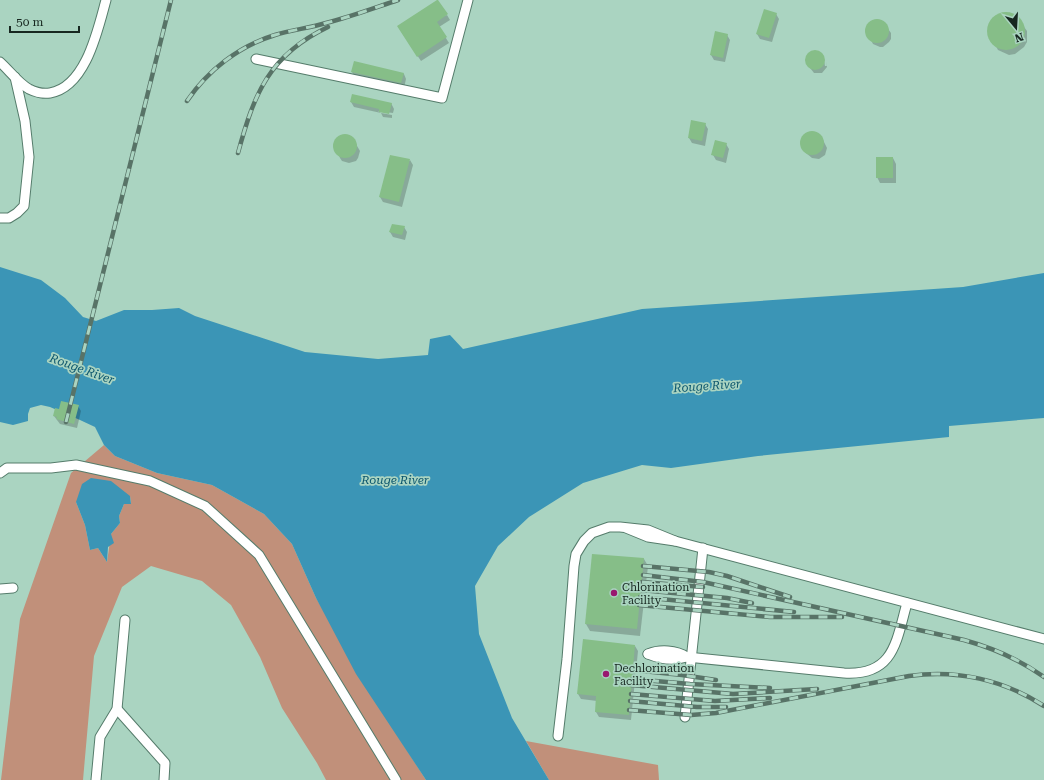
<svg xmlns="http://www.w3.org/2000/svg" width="1044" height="780" viewBox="0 0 1044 780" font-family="'Roboto Serif',serif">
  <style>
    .green { fill: #c1907a; fill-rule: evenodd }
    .water { fill: #3b95b6 }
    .shadow { fill: #0003 }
    .building { fill: #86be88 }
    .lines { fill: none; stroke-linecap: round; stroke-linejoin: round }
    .minor-casing { stroke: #557c6b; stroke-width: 11 }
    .minor { stroke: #fff; stroke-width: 9 }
    .rail-casing { stroke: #587367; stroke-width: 4.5 }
    .rail { stroke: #aad4c1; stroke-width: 3; stroke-dasharray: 9; stroke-linecap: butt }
    .poi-dot { fill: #99186f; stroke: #aad4c1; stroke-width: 1.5 }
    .labels { text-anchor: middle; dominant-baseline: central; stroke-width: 3.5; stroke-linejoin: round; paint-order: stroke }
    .poi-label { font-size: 11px; fill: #172720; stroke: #aad4c1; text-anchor: start }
    .water-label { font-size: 12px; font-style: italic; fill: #0d576e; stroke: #aad4c1 }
  </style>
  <rect width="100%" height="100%" fill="#aad4c1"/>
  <g class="green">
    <path d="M104 445 115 456 157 473 212 485 264 514 292 544 316 598 401 741 426 780H326L317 763 282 708 260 657 231 605 202 581 151 566 122 587 94 656 83 780H1L20 619 71 473ZM130 496 131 503 124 504 119 516 120 523 111 534 107 562 98 548 90 550 85 525 76 502Z"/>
    <path d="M526 741 658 765 659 780H549Z"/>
  </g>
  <g class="water">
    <path d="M0 267 41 280 65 298 83 317 96 321 124 310H152L179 308 195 316 305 352 378 359 428 355 430 339 450 335 463 349 642 309 963 287 1044 273V418L949 426V437L758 456 671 468 642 465 583 483 529 517 498 546 475 586 479 634 512 718 549 780H426L356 674 316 598 292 544 264 514 212 485 157 473 115 456 104 445 95 427 80 420 50 407 41 405 30 408 28 414V421L13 425 0 422Z"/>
    <path d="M91 478 111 481 130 496 131 504H124L119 516 120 523 111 534 114 543 108 547 107 562 98 548 90 550 85 525 76 502 82 484Z"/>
  </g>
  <g class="shadow">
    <path d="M776 14 779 19 772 42 760 39 757 34Z"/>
    <path d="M1005 14 1016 16 1027 31V42L1024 47 1015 54 1009 55 998 50 989 34 991 23 994 18Z"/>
    <path d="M447 15 450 20 439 27 449 43 421 61 401 31Z"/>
    <path d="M880 20 883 22 891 33V39L889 42 883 47H880L873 44 867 32 868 25 873 21Z"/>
    <path d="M727 35 730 40 725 62 714 60 711 55Z"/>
    <path d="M812 52H818L823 55 825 66H827L826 61 827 67 822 73H814L807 64 808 55Z"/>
    <path d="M355 62 404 74 406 79 404 88 355 77 352 72Z"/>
    <path d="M351 102 391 103 394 109 393 113 378 111 381 113 392 115V118L383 117 381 113 354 107Z"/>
    <path d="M705 124 708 129 705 146 692 143 689 138Z"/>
    <path d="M815 132 821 136 827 148 825 155 819 159 812 158 806 153 803 148 802 140 803 137 808 133Z"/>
    <path d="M346 136 353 139 360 151 358 158 356 161 349 163 342 161 340 158 335 146 337 139 339 137Z"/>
    <path d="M726 144 729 149 726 163 716 160 713 155Z"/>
    <path d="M893 158 896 164V183H880L877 177Z"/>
    <path d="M410 160 413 165 402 207 383 202 380 197Z"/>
    <path d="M404 227 407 232 405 240 393 237 390 232Z"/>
    <path d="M78 406 81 411 77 428 60 424 54 416 59 410Z"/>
    <path d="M593 555 644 559 648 566 640 636 590 631 586 624Z"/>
    <path d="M635 646 638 651 631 720 599 717 596 712 597 701 581 699 578 694Z"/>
  </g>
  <g class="building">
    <path d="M437 0H438L448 14 437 22 447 37 417 57 397 26Z"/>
    <path d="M764 9 777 13 769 38 756 34Z"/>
    <circle cx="1006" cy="31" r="19"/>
    <circle cx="877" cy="31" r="12"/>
    <path d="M715 31 728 34 723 58 710 55Z"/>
    <circle cx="815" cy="60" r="10"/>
    <path d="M354 61 404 73 401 83 351 72Z"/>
    <path d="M352 94 392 103 389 114 379 112V109L350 102Z"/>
    <path d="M691 120 706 123 702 141 688 138Z"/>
    <circle cx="812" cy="143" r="12"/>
    <circle cx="345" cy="146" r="12"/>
    <path d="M715 140 727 143 723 158 711 155Z"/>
    <path d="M390 155 410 159 399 202 379 197Z"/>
    <rect x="876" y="157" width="17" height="21"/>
    <path d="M392 224 405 226 402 235 389 232Z"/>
    <path d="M61 401 79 405 74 424 56 419 57 417 53 416 55 408 59 409Z"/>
    <path d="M592 554 644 558 637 629 585 624Z"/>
    <path d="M583 639 635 645 629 715 595 712 596 696 577 694Z"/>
  </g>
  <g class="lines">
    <defs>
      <g id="minor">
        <path d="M256 59 442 98 468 0"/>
        <path d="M0 62C10 71 18 83 29 89 35 92 44 94 50 93 86 87 98 29 106 0"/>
        <path d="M0 218H9L17 213 24 206 29 157 25 121 15 77"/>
        <path d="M0 473 7 468H51L76 465 150 481 205 506 259 555 396 780"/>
        <path d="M675 541 1044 639"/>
        <path d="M0 589 13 588"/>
        <path d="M648 654C660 659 674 661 687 657L844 673C894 676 896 642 907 603"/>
        <path d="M648 654C660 649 676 650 687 657"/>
        <path d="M117 709 165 763 164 780"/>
        <path d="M685 717 703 548"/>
        <path d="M558 736 567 659 574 566 576 554 584 541 592 533 609 527H620L648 530 675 541 648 537 626 528"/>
        <path d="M96 780 100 737 117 709 125 620"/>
      </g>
    </defs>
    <use href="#minor" class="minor-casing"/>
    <use href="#minor" class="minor"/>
    <defs>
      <g id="rail">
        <path d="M187 101C208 70 239 46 275 35 291 30 309 28 326 23 350 17 374 8 398 0"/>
        <path d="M238 153C254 94 269 55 328 27"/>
        <path d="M66 422 171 0"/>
        <path d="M643 566 709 572 727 576 790 597"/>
        <path d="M643 575 703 582 964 640C993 648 1019 659 1044 677"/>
        <path d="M642 582 703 587"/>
        <path d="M641 590 727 598 752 603"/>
        <path d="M640 597 794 612"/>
        <path d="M639 605 770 617H842"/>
        <path d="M633 670 682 675 716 680"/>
        <path d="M632 679 690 684 770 688"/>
        <path d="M631 685 733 694 817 689"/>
        <path d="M631 694 715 701 770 698"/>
        <path d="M630 701 697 707H726"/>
        <path d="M629 710 691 715 716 713 909 676C957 669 1004 680 1044 706"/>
      </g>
    </defs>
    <use href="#rail" class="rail-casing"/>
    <use href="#rail" class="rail"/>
  </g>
  <g class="poi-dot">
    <circle cx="614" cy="593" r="4"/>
    <circle cx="606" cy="674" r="4"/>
  </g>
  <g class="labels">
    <g class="poi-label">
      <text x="622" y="587">Chlorination<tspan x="622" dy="13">Facility</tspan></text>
      <text x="614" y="668">Dechlorination<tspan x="614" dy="13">Facility</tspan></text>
    </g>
    <g class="water-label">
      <text transform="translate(82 369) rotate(20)">Rouge River</text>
      <text transform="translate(707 386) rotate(-4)">Rouge River</text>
      <text x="395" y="480">Rouge River</text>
    </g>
  </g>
  <g transform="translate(1016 28) rotate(162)" stroke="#aad4c1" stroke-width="3" paint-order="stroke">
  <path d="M0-3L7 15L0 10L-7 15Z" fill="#172720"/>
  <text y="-6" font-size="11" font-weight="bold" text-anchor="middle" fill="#172720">N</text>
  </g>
  <path d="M10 26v6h69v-6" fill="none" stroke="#172720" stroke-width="2"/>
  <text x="16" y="26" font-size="12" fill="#172720" stroke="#aad4c1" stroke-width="3" paint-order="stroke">50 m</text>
</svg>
